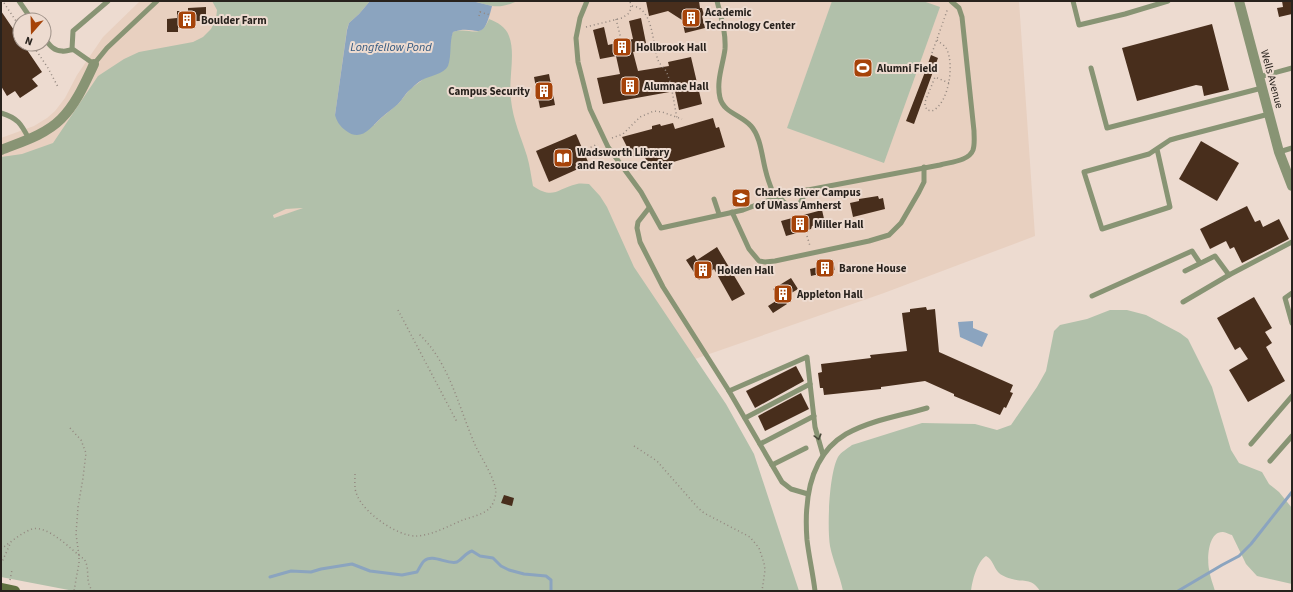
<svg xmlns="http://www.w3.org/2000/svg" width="1293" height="592" viewBox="0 0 1293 592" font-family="'Source Sans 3',sans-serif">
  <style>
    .built { fill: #e8d0c0 }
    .green { fill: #b1c0aa; fill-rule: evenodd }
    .water { fill: #8ba4bf }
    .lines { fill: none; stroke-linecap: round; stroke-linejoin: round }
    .stream { stroke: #8ba4bf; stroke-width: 3 }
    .building { fill: #482e1c }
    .path { stroke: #93877f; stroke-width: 1.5; stroke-dasharray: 1 3; stroke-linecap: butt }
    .service { stroke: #889474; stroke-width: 5 }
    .minor { stroke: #889474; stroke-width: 10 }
    .secondary { stroke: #5e703f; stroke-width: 10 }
    .oneway { stroke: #4a4a3b }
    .labels { text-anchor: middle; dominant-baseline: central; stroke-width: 4; stroke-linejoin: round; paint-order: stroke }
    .poi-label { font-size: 11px; font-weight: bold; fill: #28221d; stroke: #eddbd0; text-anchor: start }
    .street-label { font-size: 11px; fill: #28221d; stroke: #eddbd0 }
    .water-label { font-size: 12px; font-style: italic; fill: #335980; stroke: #eddbd0 }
  </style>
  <rect width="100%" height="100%" fill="#eddbd0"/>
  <path class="built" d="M140 1H1019L1035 236 884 293 695 359 411 174 274 218 242 71 1 179V138L34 126 47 118 55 111 65 98 77 75 103 37Z"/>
  <g class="green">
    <path d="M212 1H370L359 14 349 23 347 29 335 115 374 125 380 119 399 103 410 89 421 81 450 51V40L453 32C470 26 480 41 489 19 497 22 506 27 509 36 516 54 508 80 511 100 513 120 521 137 527 156 530 166 531 176 533 186 554 200 556 189 577 184 581 183 585 184 589 184L600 196 607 207 634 267 726 404 754 454 799 591H74L1 577V157L22 154 53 143 98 76 124 59 139 52 193 42 203 37 211 29 216 19 217 10ZM302 208H303L274 218 273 215 286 209Z"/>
    <path d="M472 1H518C496 10 494 6 472 1Z"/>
    <path d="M832 1H923L940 7 884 163 787 128Z"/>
    <path d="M1110 310H1127L1146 315 1180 333 1188 339 1212 387 1231 450 1239 463 1262 472 1269 484 1279 492 1292 508V584L1257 576 1246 564 1232 535C1230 535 1226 532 1223 532 1208 531 1207 559 1209 569 1210 577 1213 584 1215 591H1040C1031 577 1024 583 1012 579 1008 578 1000 575 998 572 993 566 993 560 986 556 977 562 972 581 971 591H843C840 576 833 561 830 546 827 527 829 474 838 457 841 452 847 449 852 445L922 423 975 424 997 430 1011 425 1037 387 1046 371 1054 331 1060 325 1087 319Z"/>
  </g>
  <g class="water">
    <path d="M370 1H472L492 6C482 47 478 23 453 32 449 43 452 55 448 66 444 74 429 76 422 80 418 82 415 85 412 88 406 92 403 99 398 104 393 109 386 113 381 118 370 128 361 143 345 130 340 126 337 122 335 115L347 30 349 23 359 14Z"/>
    <path d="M973 321V328L988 334 982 347 960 337 958 322Z"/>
  </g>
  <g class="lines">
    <g class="stream">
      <path d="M270 577 291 571 311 572 321 569 352 564 370 571 402 575 417 572C419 569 421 564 424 561 433 553 447 565 457 562 463 559 465 553 472 551L480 556 493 558 501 566 509 570 524 574 546 576 551 580V591"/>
      <path d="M1178 591 1222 565 1239 556 1251 544 1292 492"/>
    </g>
  </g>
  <g class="building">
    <path d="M646 1H699L700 8H702L704 15 702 16 705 28 685 33 682 20 668 11 649 16Z"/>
    <path d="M1282 1H1292V14L1279 17 1277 8 1283 7Z"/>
    <path d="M206 7V21H189V28H178V32H167V19L177 18V11H188V8Z"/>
    <path d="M1 11 20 39V44H23L42 72 32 79 38 86 20 98 15 91 7 96 1 86Z"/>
    <path d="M641 18 647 48 633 52 638 71 669 66 668 62 691 57 702 104 679 110 675 91 603 104 597 78 620 74 616 56 600 59 593 30 604 27 608 45 633 39 629 21Z"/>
    <path d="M1212 24 1229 90 1204 96 1202 86 1196 85 1137 101 1122 48Z"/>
    <path d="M931 55 938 58 914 124 906 121 925 72Z"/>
    <path d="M549 74 555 105 540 108 534 77Z"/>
    <path d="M713 118 716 128 719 127 725 147 649 169 644 154 632 157 622 137 652 129V126L660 124 661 126 673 123 675 129Z"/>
    <path d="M576 134 589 164 549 182 536 151Z"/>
    <path d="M1201 141 1239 163 1217 201 1179 179Z"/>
    <path d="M878 196 879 199 883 198 885 209 853 217 850 203 859 201V199Z"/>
    <path d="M1247 206 1255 222 1260 220 1263 227 1279 219 1289 239 1242 263 1234 247 1230 249 1226 241 1210 249 1200 229Z"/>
    <path d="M822 210 825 223 812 226 811 229 786 236 781 221Z"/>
    <path d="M717 247 745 294 732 301 714 269 699 280 686 260 694 255 697 260Z"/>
    <path d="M833 260 835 270 820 273 818 263Z"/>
    <path d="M818 267 819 274 811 276 810 269Z"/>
    <path d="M791 278 798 289 783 298 787 304 773 313 768 306 779 299 773 289Z"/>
    <path d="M1254 297 1272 328 1265 332 1272 343 1266 347 1285 381 1248 402 1229 370 1248 359 1240 347 1235 350 1217 318Z"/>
    <path d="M926 307 927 310 935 309 939 352 1013 385 1010 392 1013 393 1006 408 1004 407 1000 415 954 396V394L925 381 881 387V389L824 395 823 388H820L818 373 822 372 821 364 871 358 870 355 907 351 902 313 910 312V309Z"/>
    <path d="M796 366 804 381 755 408 746 391Z"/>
    <path d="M801 393 809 409 765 431 758 416Z"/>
    <path d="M504 495 514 498 512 506 501 503Z"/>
  </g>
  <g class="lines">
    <g class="path">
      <path d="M4 3 20 27"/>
      <path d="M632 6C654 8 652 44 658 60 660 65 665 68 667 73 672 85 674 104 677 118"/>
      <path d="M480 12 490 15"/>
      <path d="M479 16 481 9"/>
      <path d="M616 19 621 39"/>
      <path d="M586 27 622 18 628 14 631 9 630 1"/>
      <path d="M937 40C940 43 944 45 946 48 955 63 949 104 932 111L927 110 925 105V102L935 77 949 83"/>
      <path d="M32 44 48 68 58 87"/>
      <path d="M932 53 948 8"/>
      <path d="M612 138 623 134 640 117 654 111 662 112 682 119"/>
      <path d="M587 149 598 144"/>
      <path d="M807 236 810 246"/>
      <path d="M398 310 457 422"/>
      <path d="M70 428 81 440 86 453 83 478 78 507 76 534 79 556V563L74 591"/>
      <path d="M634 446 657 461 698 508 704 513 750 537 759 548 764 563 765 570 762 591"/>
      <path d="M355 474C355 481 354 489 357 495 364 513 398 537 417 536 433 535 448 526 463 520 471 517 487 514 492 505 494 502 496 495 496 491 494 477 482 459 476 447 459 409 450 363 419 334"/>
      <path d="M1 549C11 542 21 533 32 529 49 525 71 550 84 559 91 569 84 582 93 591"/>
      <path d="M1 564 11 542"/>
      <path d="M10 580 12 570"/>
    </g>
    <g class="service">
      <path d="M19 1 32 20"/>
      <path d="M587 1 580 18 576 38 578 62 590 109 608 147 641 192 661 228 743 210 764 202 792 193 940 165C950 162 969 161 973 150 975 144 974 137 974 131L962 17 959 8 951 1"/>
      <path d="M717 1C721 17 726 32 725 49 723 65 716 81 720 98 724 113 741 115 751 126 761 137 762 158 766 172 768 181 772 190 775 198"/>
      <path d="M1073 1 1079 25 1125 14 1168 1"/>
      <path d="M44 38C49 44 53 51 62 51 66 52 70 49 74 50L94 64 107 48 157 1"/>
      <path d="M72 49 73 31 108 1"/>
      <path d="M1091 68 1107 128 1262 88"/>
      <path d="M1259 77 1292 68"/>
      <path d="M1 113C18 118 21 124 29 139"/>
      <path d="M1157 149 1170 207 1102 229 1084 172 1149 154 1170 140 1177 138 1269 114"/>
      <path d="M1279 152 1292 148"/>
      <path d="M779 197C784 203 790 208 798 207L807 190"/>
      <path d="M714 199 719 214"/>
      <path d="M649 208 638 222 637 228 640 242 663 287 729 391"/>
      <path d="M732 212 749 249 759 261 765 262 775 261 869 241 889 235 901 223 919 192 924 182V167"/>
      <path d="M1185 271 1215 256 1229 275 1292 242"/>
      <path d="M1292 293 1285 298 1292 323"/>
      <path d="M1092 296 1192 251 1200 263"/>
      <path d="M1183 302 1229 275"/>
      <path d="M745 418 810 384"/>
      <path d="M760 444 814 416"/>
      <path d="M1251 444 1292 396"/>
      <path d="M1270 461 1292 436"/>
      <path d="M772 465 806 448"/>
      <path d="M808 494 791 489 782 482 729 391 807 357 815 427 823 455"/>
      <path d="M815 591C813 574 809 557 807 540 804 501 809 456 846 434 871 420 900 416 927 408"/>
    </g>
    <g class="minor">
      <path d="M1239 1 1279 152 1292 186"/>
      <path d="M1 150C21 142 45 135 61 119 76 104 85 83 94 64"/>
    </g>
    <path class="secondary" d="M1 588 15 591"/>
  </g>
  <defs><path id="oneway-chevron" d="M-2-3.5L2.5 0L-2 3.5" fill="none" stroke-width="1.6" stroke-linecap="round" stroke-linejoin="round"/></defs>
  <use class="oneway" href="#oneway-chevron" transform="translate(818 437) rotate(75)"/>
  <defs>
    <symbol id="building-square" viewBox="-11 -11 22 22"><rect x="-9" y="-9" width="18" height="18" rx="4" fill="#a64309" stroke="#eddbd0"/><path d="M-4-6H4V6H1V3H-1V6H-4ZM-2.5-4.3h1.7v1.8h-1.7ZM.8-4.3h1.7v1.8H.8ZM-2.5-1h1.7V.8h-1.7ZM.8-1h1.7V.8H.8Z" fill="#fff"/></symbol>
    <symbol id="stadium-square" viewBox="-11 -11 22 22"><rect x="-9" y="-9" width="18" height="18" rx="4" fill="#a64309" stroke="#eddbd0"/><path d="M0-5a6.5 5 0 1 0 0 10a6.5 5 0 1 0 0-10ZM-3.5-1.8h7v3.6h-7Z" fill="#fff"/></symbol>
    <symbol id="library-square" viewBox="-11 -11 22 22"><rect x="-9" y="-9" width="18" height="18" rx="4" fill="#a64309" stroke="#eddbd0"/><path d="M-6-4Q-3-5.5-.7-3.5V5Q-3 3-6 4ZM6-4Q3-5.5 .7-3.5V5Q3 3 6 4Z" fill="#fff"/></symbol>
    <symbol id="university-square" viewBox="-11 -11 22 22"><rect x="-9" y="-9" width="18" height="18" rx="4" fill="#a64309" stroke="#eddbd0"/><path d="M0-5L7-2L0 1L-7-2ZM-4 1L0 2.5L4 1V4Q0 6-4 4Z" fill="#fff"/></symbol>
  </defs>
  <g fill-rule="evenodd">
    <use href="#building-square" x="680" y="7" width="22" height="22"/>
    <use href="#building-square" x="176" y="9" width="22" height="22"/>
    <use href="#building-square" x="611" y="36" width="22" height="22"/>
    <use href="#stadium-square" x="852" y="57" width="22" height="22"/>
    <use href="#building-square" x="619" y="75" width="22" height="22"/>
    <use href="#building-square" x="533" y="80" width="22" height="22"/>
    <use href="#library-square" x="552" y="147" width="22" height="22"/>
    <use href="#university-square" x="730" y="187" width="22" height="22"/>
    <use href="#building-square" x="789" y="213" width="22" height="22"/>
    <use href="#building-square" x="814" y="257" width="22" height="22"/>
    <use href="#building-square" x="692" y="259" width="22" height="22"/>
    <use href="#building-square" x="772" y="283" width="22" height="22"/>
  </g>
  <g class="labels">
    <g class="poi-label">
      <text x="705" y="12">Academic<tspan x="705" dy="13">Technology Center</tspan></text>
      <text x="201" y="20">Boulder Farm</text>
      <text x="636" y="47">Hollbrook Hall</text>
      <text x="877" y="68">Alumni Field</text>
      <text x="644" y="86">Alumnae Hall</text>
      <text x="530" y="91" text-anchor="end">Campus Security</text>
      <text x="577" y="152">Wadsworth Library<tspan x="577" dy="13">and Resouce Center</tspan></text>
      <text x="755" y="192">Charles River Campus<tspan x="755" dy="13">of UMass Amherst</tspan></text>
      <text x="814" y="224">Miller Hall</text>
      <text x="839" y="268">Barone House</text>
      <text x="717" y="270">Holden Hall</text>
      <text x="797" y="294">Appleton Hall</text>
    </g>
    <g class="street-label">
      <text transform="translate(1272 79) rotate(75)">Wells Avenue</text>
    </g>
    <g class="water-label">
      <text x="391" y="47">Longfellow Pond</text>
    </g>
  </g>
  <rect width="1293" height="592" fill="none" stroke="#28221d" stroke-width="4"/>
  <g transform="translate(32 32) rotate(200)"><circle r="19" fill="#eddbd0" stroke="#9e9188"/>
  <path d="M0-3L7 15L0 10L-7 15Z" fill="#a64309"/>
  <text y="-6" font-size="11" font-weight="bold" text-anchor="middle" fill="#28221d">N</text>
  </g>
</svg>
